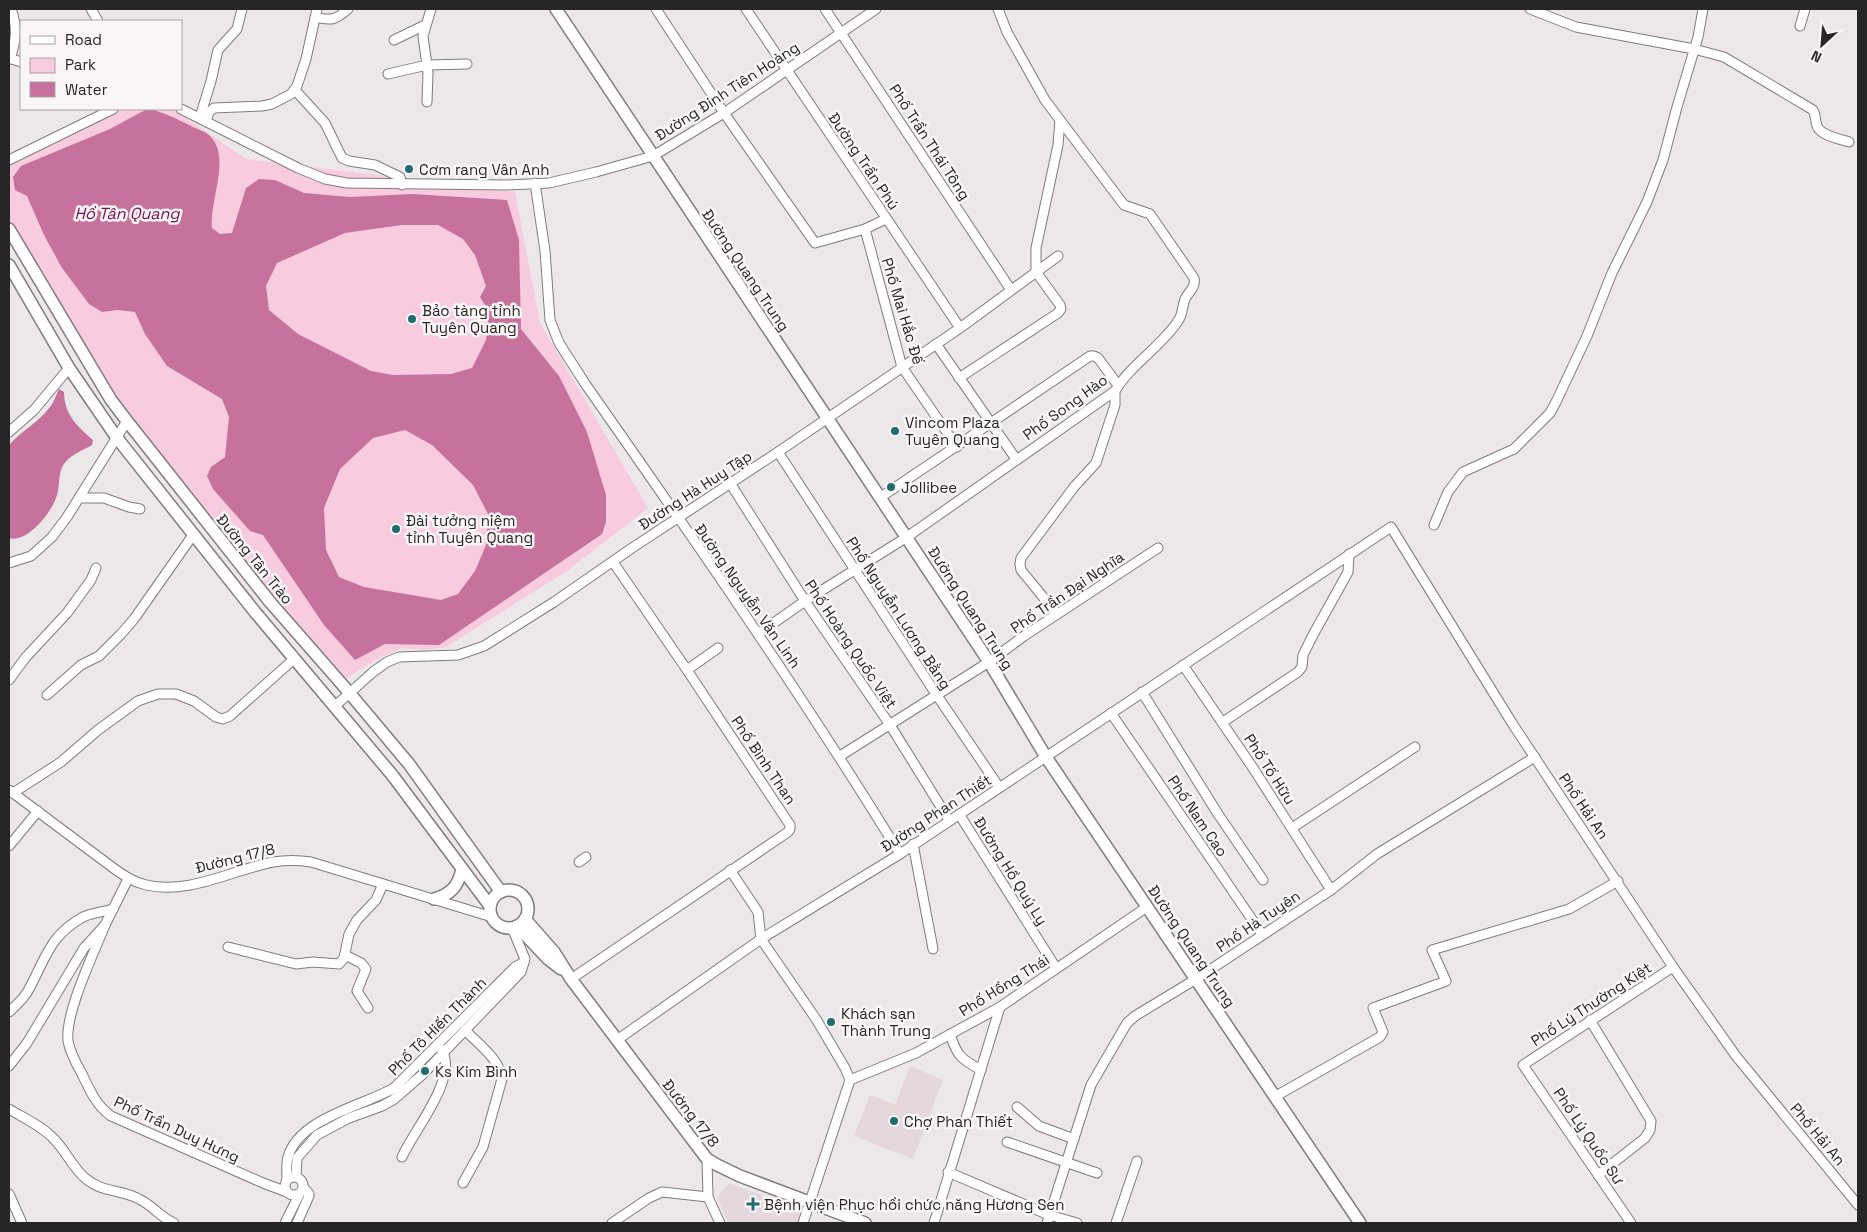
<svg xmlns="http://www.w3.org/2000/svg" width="1867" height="1232" viewBox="0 0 1867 1232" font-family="'Space Grotesk',sans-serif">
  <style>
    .built { fill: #e5d8dd }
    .green { fill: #f8cbdf }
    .water { fill: #c7729c; fill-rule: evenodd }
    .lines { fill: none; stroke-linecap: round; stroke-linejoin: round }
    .minor-casing { stroke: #807c7d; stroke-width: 11 }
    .major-casing { stroke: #807c7d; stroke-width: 14 }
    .minor { stroke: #fff; stroke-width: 9 }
    .major { stroke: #fff; stroke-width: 11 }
    .poi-dot { fill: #206c70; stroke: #faf5f7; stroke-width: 2 }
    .labels { text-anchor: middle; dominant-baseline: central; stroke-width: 5; stroke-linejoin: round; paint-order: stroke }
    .street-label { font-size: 15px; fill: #272626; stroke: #faf5f7 }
    .poi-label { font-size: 15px; fill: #272626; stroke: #faf5f7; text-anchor: start }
    .water-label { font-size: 16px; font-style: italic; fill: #760d4d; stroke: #faf5f7 }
  </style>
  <rect width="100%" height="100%" fill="#ece8ea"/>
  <g class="built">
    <path d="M910 1066 943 1080 913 1159 854 1136 870 1095 895 1105Z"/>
    <path d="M729 1183 804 1211 800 1223H728L717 1197Z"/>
  </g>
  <path class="green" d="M121 109H173L246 159 515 192 540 323 648 508 567 571 446 647 424 650 402 648 379 658 344 680 159 464 9 225V156Z"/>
  <g class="water">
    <path d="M147 109C162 111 177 119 191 126 197 129 207 132 211 137 231 159 209 201 212 228L220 234 232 233 246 188 259 179 275 180 304 193 350 197 413 194 507 200 519 240 521 329 559 376 587 432 606 495V522L602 534 439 645 385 644 355 660 324 625 263 535 250 531 213 489 207 476 211 467 225 457 229 417 222 399 167 366 145 334 135 312 118 310 102 312 89 304 62 268 44 235 27 196 15 190 13 177 21 166 110 129ZM402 225H438L463 239 475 255 486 286 480 297 489 311 486 340 472 368 451 374 393 375 371 371 298 334 269 310 266 286 277 263 345 233ZM405 430 432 445 473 485 488 514 486 545 475 571 458 594 441 600 364 587 339 577 326 550 324 508 340 469 373 438Z"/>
    <path d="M59 389 64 392C64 414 77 426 93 440L92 445C82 451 71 454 64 464 58 472 60 485 57 495 53 511 27 544 9 538V445C21 431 39 422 50 407 54 402 56 395 59 389Z"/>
  </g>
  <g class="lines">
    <defs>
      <g id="minor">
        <path d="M91 9 98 21"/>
        <path d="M656 9 724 113 815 243 865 229 886 219"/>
        <path d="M746 9 960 328"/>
        <path d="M825 9 1011 290"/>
        <path d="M1530 9 1576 27 1694 49 1724 57 1813 110C1816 115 1815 120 1817 126 1821 136 1840 139 1849 142"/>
        <path d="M315 17C331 21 336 20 348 9"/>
        <path d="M1800 26 1805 9"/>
        <path d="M394 40 425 25"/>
        <path d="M9 58 21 62"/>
        <path d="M10 59C16 41 18 27 11 9"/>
        <path d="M388 74 427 65 467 64"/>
        <path d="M295 90 325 123 342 158 349 161 375 165 400 177 402 185"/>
        <path d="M427 102 428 73 423 36 431 9"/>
        <path d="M181 109 298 168 325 179 347 183 506 185 549 183 596 172 653 156 724 113 876 9"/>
        <path d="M200 117 211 81 218 50 237 29 242 9"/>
        <path d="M206 121 209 112 214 108 262 106 272 104 291 94 297 86 306 59 317 9"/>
        <path d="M9 160 113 109"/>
        <path d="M535 183 545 251 550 320 559 343 586 385C694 539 801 693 900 854"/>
        <path d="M865 229 902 367 957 447"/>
        <path d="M936 344 1016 459"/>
        <path d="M959 378 1058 313 1061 309 1060 305 1036 272V248L1058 145 1060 120"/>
        <path d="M9 432 34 410 69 368"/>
        <path d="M778 452 936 694 999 787"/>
        <path d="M730 483 805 601 890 725 949 820"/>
        <path d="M881 497 1090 356H1094L1098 358 1118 385"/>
        <path d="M79 498H104L129 507 140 509"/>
        <path d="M1434 525 1448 492 1463 472 1514 449 1550 413 1556 402 1587 336 1612 273 1647 202 1663 160 1677 107 1698 37 1703 9"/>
        <path d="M9 563 31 556 52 537 67 517 127 421"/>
        <path d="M1057 614 1021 570 1020 564 1021 558 1074 487 1096 463 1115 405V391"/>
        <path d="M758 634 805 601 907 537 1115 391C1131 364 1161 347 1178 321 1183 315 1182 306 1185 299 1189 291 1196 288 1194 278L1150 214 1124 205 1045 100 1007 32 998 9"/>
        <path d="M1183 665 1253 768 1331 890"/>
        <path d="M687 670 718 648"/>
        <path d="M9 680 26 657 67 613 91 580 96 568"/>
        <path d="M1142 692 1218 814 1263 880"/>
        <path d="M47 695 81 665 99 656 121 634 134 619 193 535"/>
        <path d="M334 707 373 672 387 662 399 657 458 655 484 646 554 602 632 548 778 452 960 328 1058 256"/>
        <path d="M1111 713 1262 934"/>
        <path d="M1223 722 1298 672 1302 667 1303 655 1313 635 1348 572 1349 554"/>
        <path d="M840 756 989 662 1024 636 1158 548"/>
        <path d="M9 790 112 867C123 875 133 882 146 885 189 895 232 870 273 862 286 860 298 860 311 862L492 917"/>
        <path d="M13 793 61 762 98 730 138 701 158 694H176L194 701 216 717 223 719 230 716 294 659"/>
        <path d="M959 814 1056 968"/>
        <path d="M1292 828 1415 747"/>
        <path d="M913 844 933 949"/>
        <path d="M9 846 38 811"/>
        <path d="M579 862 586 857"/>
        <path d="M730 870 758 912 761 939 816 1019 845 1068 850 1080"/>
        <path d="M105 925C94 953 65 1012 68 1041 70 1053 77 1065 83 1076 90 1091 97 1106 111 1116L263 1183 287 1192"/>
        <path d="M228 947 296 964 313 962 339 964 344 958 349 934 357 920 376 900 383 884"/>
        <path d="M345 955 361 963 366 969 357 991 368 1008"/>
        <path d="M571 979 788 832 790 829V825L687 670 613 562"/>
        <path d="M9 1012C16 1005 25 998 29 989 46 958 49 936 83 917 91 913 103 912 113 909"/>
        <path d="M1590 1020 1651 1121 1650 1130 1645 1138 1598 1175"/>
        <path d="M950 1034C957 1056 961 1059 981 1070"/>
        <path d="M617 1040 761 939 900 854 1391 527 1512 723 1673 967 1736 1056 1858 1205"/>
        <path d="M9 1066 27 1043 84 948 105 925 128 879"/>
        <path d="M1276 1096 1380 1037 1383 1032 1373 1008 1446 981 1432 950 1569 909 1618 881"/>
        <path d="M1017 1107 1039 1126 1074 1139"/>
        <path d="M9 1109C24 1118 42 1126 54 1139 66 1151 72 1167 85 1178 102 1193 121 1189 139 1199 152 1205 160 1217 174 1223"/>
        <path d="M1007 1142 1097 1173"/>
        <path d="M402 1157C414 1130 460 1076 441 1049"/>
        <path d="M707 1159 708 1197 720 1223"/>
        <path d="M948 1172 1049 1215 1077 1223"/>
        <circle cx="294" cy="1186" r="9"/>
        <path d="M296 1177 297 1158 317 1135 349 1118 382 1106 393 1100 423 1074 521 972 525 959 512 928"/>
        <path d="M287 1180C287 1173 286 1164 288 1157 299 1118 363 1106 394 1088L515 967 524 962"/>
        <path d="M463 1183 483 1147 502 1079C500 1059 478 1044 465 1030"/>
        <path d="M9 1194 22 1223"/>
        <path d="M285 1223 299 1195"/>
        <path d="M297 1223 309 1196V1194L304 1188"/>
        <path d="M612 1223 649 1198 662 1192 708 1197"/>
        <path d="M803 1223 850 1080 916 1053 1000 1007 1147 907"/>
        <path d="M934 1223 1000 1007"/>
        <path d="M1047 1223 1091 1085 1127 1023 1135 1016 1196 979 1331 890 1377 854 1535 757"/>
        <path d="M1116 1223 1137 1161"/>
        <path d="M1631 1223 1523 1065 1673 967"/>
      </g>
      <g id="major">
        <path d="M556 9 989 662 1046 757 1360 1223"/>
        <path d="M9 229 111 400 127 421 270 602 347 690 409 764 501 892"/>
        <path d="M9 265 69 368 117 438 255 612 393 776 490 906"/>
        <circle cx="509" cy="909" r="19"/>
        <path d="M434 899C452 894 458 886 462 869"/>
        <path d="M525 919 554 952 571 979 707 1159 717 1165 740 1176 865 1223"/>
        <path d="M517 926 548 959 561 969"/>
      </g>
    </defs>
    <use href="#minor" class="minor-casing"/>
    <use href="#major" class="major-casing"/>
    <use href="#minor" class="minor"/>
    <use href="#major" class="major"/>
  </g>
  <g class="poi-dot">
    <circle cx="409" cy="169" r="5"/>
    <circle cx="412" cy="319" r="5"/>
    <circle cx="895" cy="431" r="5"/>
    <circle cx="891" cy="487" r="5"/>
    <circle cx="396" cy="529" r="5"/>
    <circle cx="831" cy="1022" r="5"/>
    <circle cx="425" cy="1071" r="5"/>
    <circle cx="894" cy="1121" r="5"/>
    <path d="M750.5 1196.5h5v5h5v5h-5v5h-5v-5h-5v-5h5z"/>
  </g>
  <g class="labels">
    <g class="street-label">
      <text transform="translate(727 91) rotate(-33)">Đường Đinh Tiên Hoàng</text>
      <text transform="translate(930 142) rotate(57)">Phố Trần Thái Tông</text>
      <text transform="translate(864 161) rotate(56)">Đường Trần Phú</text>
      <text transform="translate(746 270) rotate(56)">Đường Quang Trung</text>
      <text transform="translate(903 311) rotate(73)">Phố Mai Hắc Đế</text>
      <text transform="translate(1065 407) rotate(-36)">Phố Song Hào</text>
      <text transform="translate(695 490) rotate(-33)">Đường Hà Huy Tập</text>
      <text transform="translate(255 559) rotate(51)">Đường Tân Trào</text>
      <text transform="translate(1067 592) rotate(-34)">Phố Trần Đại Nghĩa</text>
      <text transform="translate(748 596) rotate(55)">Đường Nguyễn Văn Linh</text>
      <text transform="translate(971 608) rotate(57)">Đường Quang Trung</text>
      <text transform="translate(899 613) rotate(57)">Phố Nguyễn Lương Bằng</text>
      <text transform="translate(851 644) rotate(56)">Phố Hoàng Quốc Việt</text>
      <text transform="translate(764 760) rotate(56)">Phố Bình Than</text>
      <text transform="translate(1270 769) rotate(57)">Phố Tố Hữu</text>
      <text transform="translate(1584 806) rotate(56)">Phố Hải An</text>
      <text transform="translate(936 813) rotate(-33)">Đường Phan Thiết</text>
      <text transform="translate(1198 816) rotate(56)">Phố Nam Cao</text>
      <text transform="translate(235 858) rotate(-14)">Đường 17/8</text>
      <text transform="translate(1011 871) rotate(58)">Đường Hồ Quý Ly</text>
      <text transform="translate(1258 921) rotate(-34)">Phố Hà Tuyên</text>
      <text transform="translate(1192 946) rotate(56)">Đường Quang Trung</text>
      <text transform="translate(1004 985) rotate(-32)">Phố Hồng Thái</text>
      <text transform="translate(1591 1004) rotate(-33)">Phố Lý Thường Kiệt</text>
      <text transform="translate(437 1026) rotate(-45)">Phố Tô Hiến Thành</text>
      <text transform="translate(691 1113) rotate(52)">Đường 17/8</text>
      <text transform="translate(177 1129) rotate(25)">Phố Trần Duy Hưng</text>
      <text transform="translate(1818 1134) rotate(50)">Phố Hải An</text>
      <text transform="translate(1589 1136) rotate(56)">Phố Lý Quốc Sư</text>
    </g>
    <g class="poi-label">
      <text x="419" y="169">Cơm rang Vân Anh</text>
      <text x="422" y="310">Bảo tàng tỉnh<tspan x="422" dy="17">Tuyên Quang</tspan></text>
      <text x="905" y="422">Vincom Plaza<tspan x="905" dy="17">Tuyên Quang</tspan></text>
      <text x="901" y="487">Jollibee</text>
      <text x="406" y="520">Đài tưởng niệm<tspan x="406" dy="17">tỉnh Tuyên Quang</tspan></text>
      <text x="841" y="1013">Khách sạn<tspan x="841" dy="17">Thành Trung</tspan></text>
      <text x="435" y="1071">Ks Kim Bình</text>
      <text x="904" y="1121">Chợ Phan Thiết</text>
      <text x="764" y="1204">Bệnh viện Phục hồi chức năng Hương Sen</text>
    </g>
    <g class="water-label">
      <text x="127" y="213">Hồ Tân Quang</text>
    </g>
  </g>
  <rect width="1867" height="1232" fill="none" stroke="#272626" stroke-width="20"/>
  <rect x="20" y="20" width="162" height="90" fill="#faf5f7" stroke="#a6a2a3"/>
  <rect x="30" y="36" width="25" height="8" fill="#ffffff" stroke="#a6a2a3"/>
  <text x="65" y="45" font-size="15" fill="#272626">Road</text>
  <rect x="30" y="58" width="25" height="15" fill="#f8cbdf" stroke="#a6a2a3"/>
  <text x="65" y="70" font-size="15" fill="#272626">Park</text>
  <rect x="30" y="82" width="25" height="15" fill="#c7729c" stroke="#a6a2a3"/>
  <text x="65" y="95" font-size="15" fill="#272626">Water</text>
  <g transform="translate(1822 45) rotate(206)" stroke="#faf5f7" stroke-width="4" paint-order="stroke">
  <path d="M0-4L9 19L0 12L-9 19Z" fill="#272626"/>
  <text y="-8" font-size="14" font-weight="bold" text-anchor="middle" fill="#272626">N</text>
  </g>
</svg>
